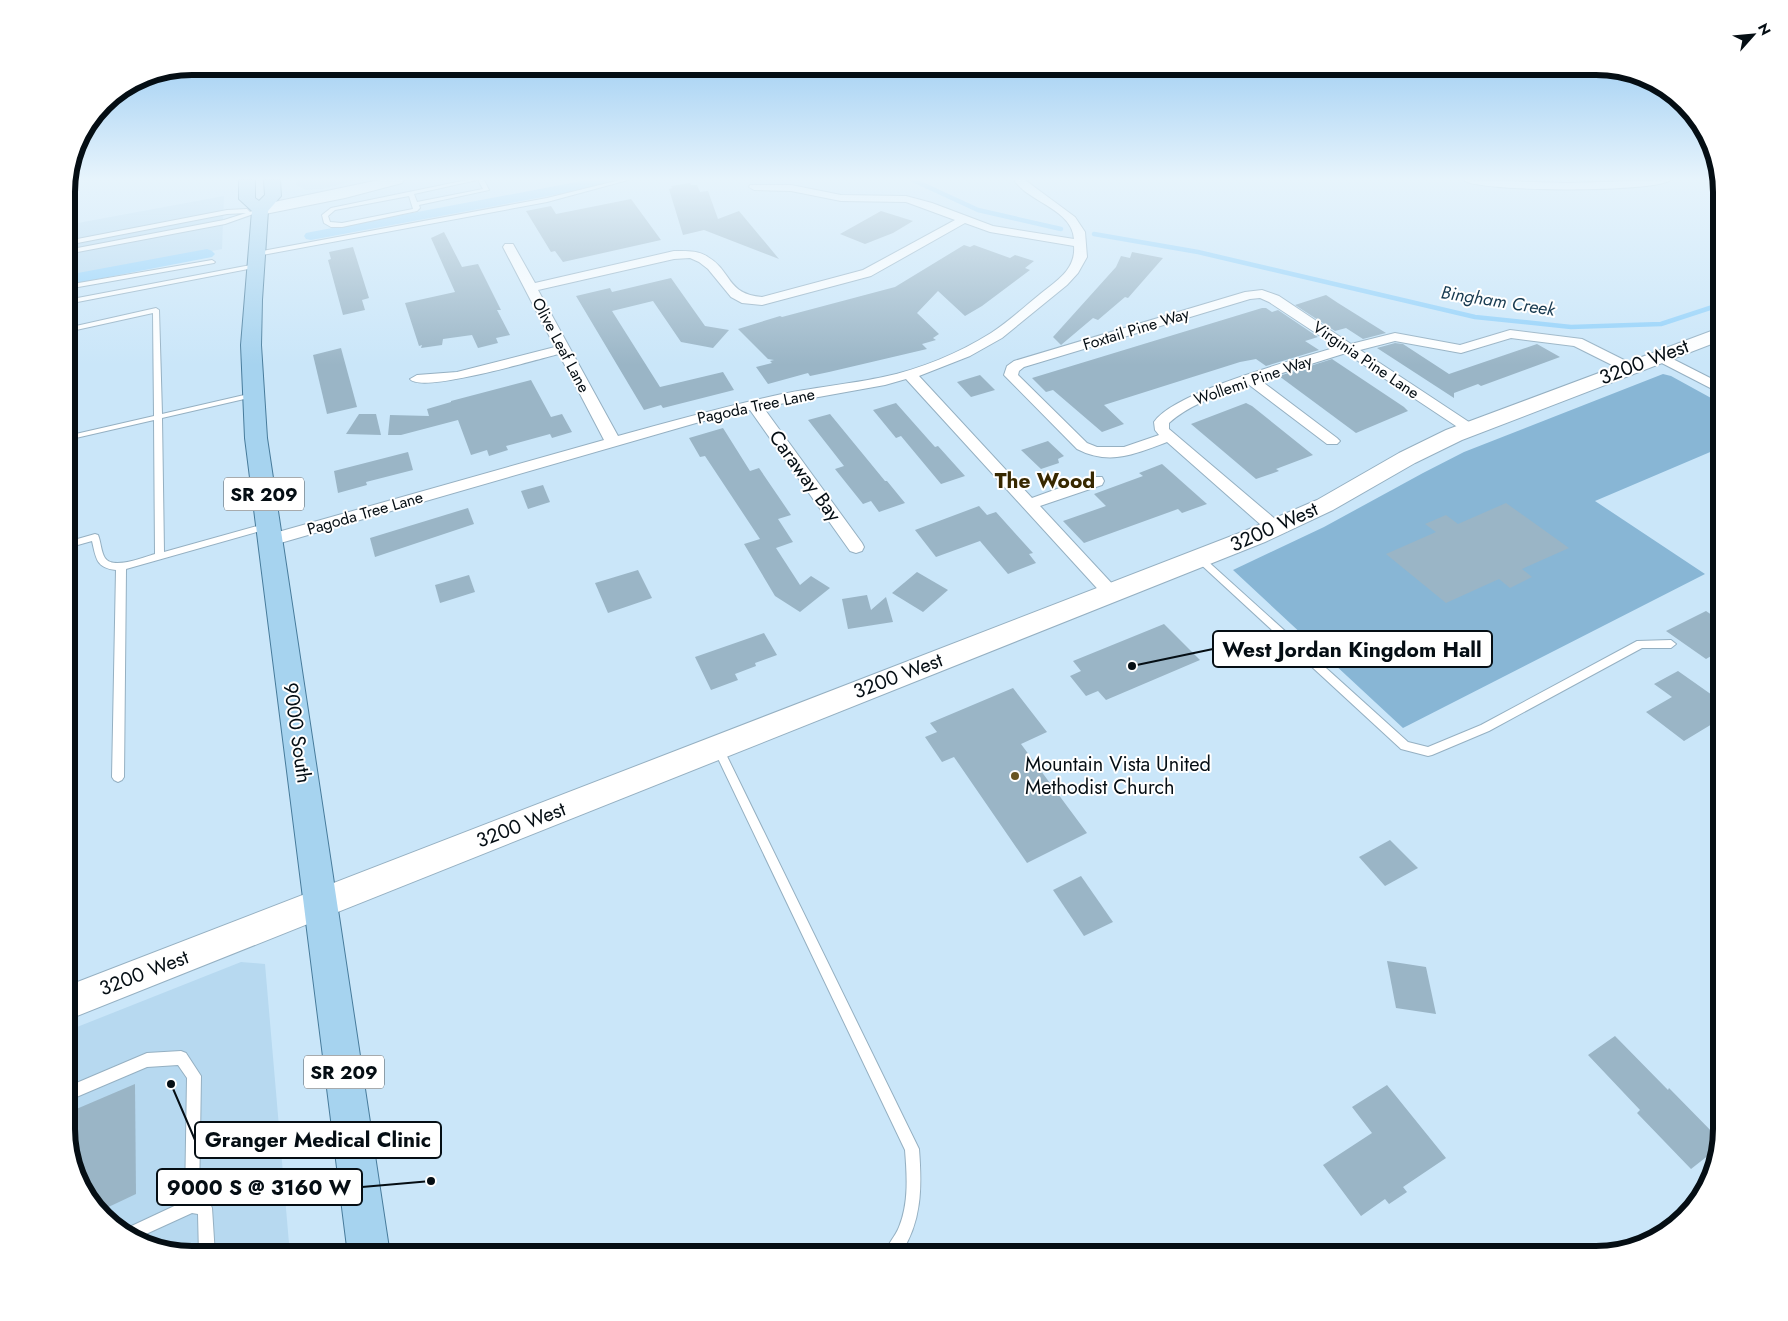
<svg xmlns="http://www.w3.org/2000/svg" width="1788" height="1321" viewBox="0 0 1788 1321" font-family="Jost,sans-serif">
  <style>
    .built { fill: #b7d9f0 }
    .green { fill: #88b6d5 }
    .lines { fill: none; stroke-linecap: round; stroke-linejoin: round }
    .stream { stroke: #92d1fa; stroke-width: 4.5 }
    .canal { fill: #92d1fa; fill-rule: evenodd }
    .building { fill: #9ab5c6 }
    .lane-casing { stroke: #95b0c2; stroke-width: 2 }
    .street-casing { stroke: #95b0c2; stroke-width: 2 }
    .secondary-casing { stroke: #95b0c2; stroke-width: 2 }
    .primary-casing { stroke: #477b9b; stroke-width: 2 }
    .lane { fill: #fff; fill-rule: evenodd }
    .street { fill: #fff; fill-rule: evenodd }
    .secondary { fill: #fff; fill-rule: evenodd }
    .primary { fill: #a6d3ef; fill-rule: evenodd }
    .poi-dot { fill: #675422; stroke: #fff; stroke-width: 2 }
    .labels { text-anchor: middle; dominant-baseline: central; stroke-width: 4; stroke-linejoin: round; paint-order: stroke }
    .far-street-label { font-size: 16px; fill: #050e14; stroke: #fff }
    .far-water-label { font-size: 18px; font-style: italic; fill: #183b51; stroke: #fff }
    .shield { fill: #fff; stroke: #50565a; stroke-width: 1 }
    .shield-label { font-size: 19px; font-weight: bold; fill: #050e14 }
    .street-label { font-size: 20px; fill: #050e14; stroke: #fff }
    .poi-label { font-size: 20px; fill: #050e14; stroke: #fff; text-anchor: start }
    .neighbourhood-label { font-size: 21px; font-weight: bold; fill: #372800; stroke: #fff }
    .rim { fill: none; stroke: #050e14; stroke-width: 6 }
    .leader { fill: none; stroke: #050e14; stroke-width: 2 }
    .callout-dot { fill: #050e14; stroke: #fff; stroke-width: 2 }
    .callout { fill: #fff; stroke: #050e14; stroke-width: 2 }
    .callout-label { font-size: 21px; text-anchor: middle; font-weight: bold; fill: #050e14 }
  </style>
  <rect width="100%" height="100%" fill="#cae6f9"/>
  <g class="built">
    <path d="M296 180H357L322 189 306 190 296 185Z"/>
    <path d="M224 196 222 249 67 279V225Z"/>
    <path d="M241 962 265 964 290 1255H192L151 1248 116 1229 83 1192 67 1137V1031Z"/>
  </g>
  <path class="green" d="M1663 374 1671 376 1722 404V447L1595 501 1705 574 1403 728 1233 570 1324 527 1423 473 1464 452Z"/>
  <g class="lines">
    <g class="stream">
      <path d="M913 180 978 210 1061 229"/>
      <path d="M1094 234 1198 252 1475 317 1571 327 1661 324 1722 304"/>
    </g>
    <g class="canal">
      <path d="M587 180H609L607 183 565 193 311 240 306 239 304 236 306 233 311 232Z"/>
      <path d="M207 249 212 251 215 254 212 257 67 285V275Z"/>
    </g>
  </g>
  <g class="building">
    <path d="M690 183 691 185H697L700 192 708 191 718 219 739 211 779 259 704 230 683 235 669 189 672 188 671 186Z"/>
    <path d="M631 199 661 240 563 262 555 251 551 252 526 211 551 206 556 214Z"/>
    <path d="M881 211 913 221 893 233 865 244 840 234Z"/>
    <path d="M444 232 462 267 478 264 501 310H497L510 335 496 338 498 343 478 348 472 335 443 339 442 345 421 348 422 345 419 346 405 303 455 292 431 238Z"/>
    <path d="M964 245 970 247 974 245 1010 258 1015 255 1034 261 1025 268 1030 270 982 306 965 316 938 291 917 313 939 334 933 338 936 340 922 344 927 349 829 372 810 376 808 373 768 384 756 367 772 363 770 361 774 360 768 359 738 329 780 316 782 317 895 287Z"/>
    <path d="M353 247 369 298 362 300 365 310 343 315 328 260 331 259 329 252Z"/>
    <path d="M1132 252 1163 258 1128 298 1125 297 1098 320 1093 318 1061 345 1053 337 1116 267 1121 256 1130 258Z"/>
    <path d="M671 278 705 326 729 330 713 348 681 342 653 301 612 311 660 387 723 372 734 390 663 408 661 405 644 410 576 296 610 288 612 292Z"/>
    <path d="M1326 295 1338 303 1386 333 1363 339 1346 328 1335 331 1295 305Z"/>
    <path d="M1262 308H1266L1272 312 1278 310 1318 337 1305 341 1319 350 1266 366 1256 359 1240 362 1104 405 1124 424 1102 432 1053 390 1046 392 1032 378Z"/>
    <path d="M1395 343 1403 344 1449 374 1537 344 1560 357 1481 386 1478 384 1454 393V398L1377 348Z"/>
    <path d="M341 348 357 407 327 414 313 355Z"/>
    <path d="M1332 359 1404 407 1408 411 1356 433 1279 376Z"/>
    <path d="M980 375 995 390 971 397 957 382Z"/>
    <path d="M531 380 551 417 562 414 572 432 552 438 550 434 506 446 508 450 489 456 487 450 471 455 458 420 401 435H388L390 415 429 416 427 409 451 402V401Z"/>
    <path d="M896 403 935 447 938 446 965 476 941 484 901 436 896 438 873 410Z"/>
    <path d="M1246 403 1252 406 1313 455 1276 469 1279 471 1256 479 1191 424Z"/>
    <path d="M359 414H376L381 435 346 434Z"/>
    <path d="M830 414 885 481H887L905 503 879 512 871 501 863 504 835 469 844 466 808 420Z"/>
    <path d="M723 428 750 471 759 468 791 515 778 519 793 542 776 548 800 585 811 576 830 588 800 612 775 596 744 544 760 539 705 456 700 457 689 438Z"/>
    <path d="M1048 441 1064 456 1058 459 1059 463 1041 469 1021 450Z"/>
    <path d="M408 452 413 470 366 482 367 485 338 493 334 471Z"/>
    <path d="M1162 464 1207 504 1182 513 1178 509 1084 543 1063 521 1106 506 1094 494 1143 476 1139 473Z"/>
    <path d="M543 485 550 502 528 509 521 491Z"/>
    <path d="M1506 503 1569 548 1522 569 1532 577 1510 588 1499 579 1446 603 1386 554 1436 532 1425 524 1446 515 1458 524Z"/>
    <path d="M979 506 987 515 996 512 1033 553 1029 554 1036 563 1008 574 980 541 936 557 915 530Z"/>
    <path d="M468 508 474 524 375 557 370 538Z"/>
    <path d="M638 570 652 598 608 613 595 583Z"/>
    <path d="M917 572 948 590 923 612 892 593Z"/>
    <path d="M469 575 475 592 440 603 435 585Z"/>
    <path d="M867 595 871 610 886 597 893 622 848 629 842 599Z"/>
    <path d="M1706 611 1722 622V650L1706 659 1666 631Z"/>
    <path d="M1164 624 1200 660 1106 700 1098 691 1086 696 1070 676 1081 671 1073 661Z"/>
    <path d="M764 633 777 655 755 663 756 666 735 674 738 680 711 690 695 657Z"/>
    <path d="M1678 671 1722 702V718L1684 741 1646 712 1672 697 1654 684Z"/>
    <path d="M1013 688 1047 732 1021 744 1087 833 1027 863 954 757 942 762 925 737 937 732 930 723Z"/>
    <path d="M1390 840 1418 868 1385 886 1359 857Z"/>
    <path d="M1081 876 1113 922 1084 936 1053 890Z"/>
    <path d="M1387 961 1426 967 1436 1014 1396 1008Z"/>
    <path d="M1615 1036 1668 1090 1669 1088 1720 1140 1719 1147 1691 1169 1637 1113 1640 1110 1588 1055Z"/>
    <path d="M135 1084 136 1194 100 1211 83 1192 66 1137 67 1113Z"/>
    <path d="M1387 1085 1446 1158 1403 1187 1407 1192 1389 1204 1385 1199 1361 1216 1323 1165 1372 1133 1352 1107Z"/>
  </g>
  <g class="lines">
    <defs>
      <g id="lane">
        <path d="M467 180H477L414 194 417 202 483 189 478 180H484L489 190 419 205 420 208 417 211 342 227H331L324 223 322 215 331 208ZM409 196 413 209 342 223 330 222 328 216 335 210Z"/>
        <path d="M620 180H628L547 202 257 256 254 254 257 252 547 198Z"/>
        <path d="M260 208 263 210 262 211 225 224 67 254V250L224 220 246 213 227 214 67 245V241L227 210 247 209 250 212Z"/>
        <path d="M212 260 215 262 214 263 67 289V285Z"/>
        <path d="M256 264 258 265V267L67 304V300Z"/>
        <path d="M156 308 159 310 162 414 253 393 257 395 253 397 162 418 164 552 268 523 272 526 271 528 126 569 124 777 122 780 118 782 114 780 112 777 116 570C96 568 96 558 92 541L67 548V542L95 534 98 535C101 542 101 552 105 558 113 570 144 557 155 554L154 420 67 440V436L154 416 153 313 67 332V328Z"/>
        <path d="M1200 556 1203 557 1408 742 1428 747 1481 725 1637 641 1671 640 1676 644 1671 648H1642L1489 731 1432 755 1428 756 1401 749 1197 561 1195 559Z"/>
        <path d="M718 744 722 745 723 748 919 1149C922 1187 922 1222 900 1255H883C887 1245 895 1237 899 1227 909 1203 907 1175 905 1150L713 748 714 745Z"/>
        <path d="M181 1051 186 1053 201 1076 199 1199 210 1203 212 1208 215 1255H199L198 1214 192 1213 135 1239 122 1232 123 1230 185 1201 187 1078 178 1065 147 1067 67 1101V1087L147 1053Z"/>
      </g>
      <g id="street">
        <path d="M1014 180H1025L1075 217 1085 232 1087 257 1078 273 1067 285 1002 338 970 356 919 376 1032 498 1090 477H1102L1104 481 1102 485 1040 506 1117 589 1120 593 1117 597 1111 599 1105 597 906 379 885 385 763 407 862 543 864 547 862 551 856 553 850 551 750 410 696 423 270 546 264 544 262 540 264 536 604 440 559 354C538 359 421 394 410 379L417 375 457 372 555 347 503 247 505 244H513L535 283 674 251C686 251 698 250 708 257 732 271 726 294 762 297L863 270 955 220 906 202 841 201 791 191 754 190 749 187 750 185H791L841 195 906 196 932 203 993 226 1074 239C1072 209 1028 202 1014 180ZM965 223 990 232 1074 246C1076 270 1056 281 1039 295 1023 308 1008 322 991 333 959 353 921 369 883 377 850 384 816 387 782 394 727 406 672 421 618 436L538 290 674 259 690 258 699 262 708 269 731 297 742 303 762 305 871 276Z"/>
        <path d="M1464 180 1567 183 1670 180C1657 193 1473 192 1464 180Z"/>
        <path d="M1262 290 1279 296 1351 344 1395 333 1460 345 1510 330 1582 339 1634 365 1636 368 1629 372 1624 371 1574 346 1511 338 1461 353 1395 341 1360 350 1475 426 1477 429 1475 432H1465L1346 353 1260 380 1337 438 1340 441 1337 444H1327L1248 384C1221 394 1190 404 1169 423V429L1281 524 1283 528 1281 532 1275 534 1269 532 1167 442C1135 454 1110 466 1077 449L1004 375 1007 366 1014 361 1245 292ZM1260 298 1269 302 1337 347C1298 359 1175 391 1154 422L1155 430 1159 435 1124 447H1097L1087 443 1018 375 1019 371 1024 367 1250 299Z"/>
        <path d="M1659 352 1722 384V394L1654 359 1652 356Z"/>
      </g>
      <g id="secondary">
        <path d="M379 180H404L402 183 345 198 260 215 254 214 252 210 254 206 260 205Z"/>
        <path d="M1722 327V340L1462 440 1415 463 1333 510 1265 542 67 1020V986L1247 530 1317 500 1399 453 1446 430Z"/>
      </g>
      <path id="primary" d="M239 180H255V198L259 201 265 195 264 180H280L281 196 268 211 262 300 261 345 267 438 390 1255H348L245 438 241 345 252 211 239 199Z"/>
    </defs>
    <use href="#lane" class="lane-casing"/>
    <use href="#street" class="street-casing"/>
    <use href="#secondary" class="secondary-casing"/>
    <use href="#primary" class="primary-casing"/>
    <use href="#lane" class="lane"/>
    <use href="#street" class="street"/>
    <use href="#secondary" class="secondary"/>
    <use href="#primary" class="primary"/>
  </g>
  <linearGradient id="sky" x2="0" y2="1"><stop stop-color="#85c0ef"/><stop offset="0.49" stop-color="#e7f4fc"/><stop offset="1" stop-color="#e7f4fc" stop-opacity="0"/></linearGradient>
  <rect width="1788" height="365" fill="url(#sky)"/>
  <circle class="poi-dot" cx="1015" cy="776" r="5"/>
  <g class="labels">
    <g class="far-street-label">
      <text transform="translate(1136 329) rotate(-17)">Foxtail Pine Way</text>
      <text transform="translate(561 345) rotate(62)">Olive Leaf Lane</text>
      <text transform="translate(1366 360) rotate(34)">Virginia Pine Lane</text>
      <text transform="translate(1253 380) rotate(-19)">Wollemi Pine Way</text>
      <text transform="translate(756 406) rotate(-12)">Pagoda Tree Lane</text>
      <text transform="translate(365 513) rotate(-16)">Pagoda Tree Lane</text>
    </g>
    <g class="far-water-label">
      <text transform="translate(1498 301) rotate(9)">Bingham Creek</text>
    </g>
    <g class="shield">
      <rect x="224" y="477.5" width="80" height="33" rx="4"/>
      <rect x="304" y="1055.5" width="80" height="33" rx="4"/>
    </g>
    <g class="shield-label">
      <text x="264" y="494">SR 209</text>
      <text x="344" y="1072">SR 209</text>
    </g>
    <g class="street-label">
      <text transform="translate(1644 362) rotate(-21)">3200 West</text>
      <text transform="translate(805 476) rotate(54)">Caraway Bay</text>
      <text transform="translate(1274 527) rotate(-24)">3200 West</text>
      <text transform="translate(898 676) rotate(-21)">3200 West</text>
      <text transform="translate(297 733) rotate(82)">9000 South</text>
      <text transform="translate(521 825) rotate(-21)">3200 West</text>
      <text transform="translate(144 973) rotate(-21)">3200 West</text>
    </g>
    <g class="poi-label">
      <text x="1025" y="764">Mountain Vista United<tspan x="1025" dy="23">Methodist Church</tspan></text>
    </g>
    <g class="neighbourhood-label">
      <text x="1045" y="481">The Wood</text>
    </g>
  </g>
  <path d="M0 0H1788V1321H0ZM192 75H1596A117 117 0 0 1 1713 192V1129A117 117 0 0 1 1596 1246H192A117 117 0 0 1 75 1129V192A117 117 0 0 1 192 75Z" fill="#fff" fill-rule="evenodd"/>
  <path class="rim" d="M192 75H1596A117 117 0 0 1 1713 192V1129A117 117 0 0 1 1596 1246H192A117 117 0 0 1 75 1129V192A117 117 0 0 1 192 75Z"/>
  <path class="leader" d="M1132 666L1213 649M171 1084L195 1140M431 1181L362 1187"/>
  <g class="callout-dot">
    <circle cx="1132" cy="666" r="5"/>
    <circle cx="171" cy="1084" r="5"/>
    <circle cx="431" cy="1181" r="5"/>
  </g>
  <g class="callout">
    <rect x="1213" y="631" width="279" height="36" rx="5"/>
    <rect x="195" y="1122" width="246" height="36" rx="5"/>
    <rect x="157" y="1169" width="205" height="36" rx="5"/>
  </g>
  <g class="callout-label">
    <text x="1352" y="657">West Jordan Kingdom Hall</text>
    <text x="318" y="1147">Granger Medical Clinic</text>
    <text x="259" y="1195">9000 S @ 3160 W</text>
  </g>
  <g transform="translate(1753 35) rotate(63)" stroke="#ffffff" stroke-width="4" paint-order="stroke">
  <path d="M0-4L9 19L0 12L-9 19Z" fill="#050e14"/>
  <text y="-8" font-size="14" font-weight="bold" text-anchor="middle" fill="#050e14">N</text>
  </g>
</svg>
